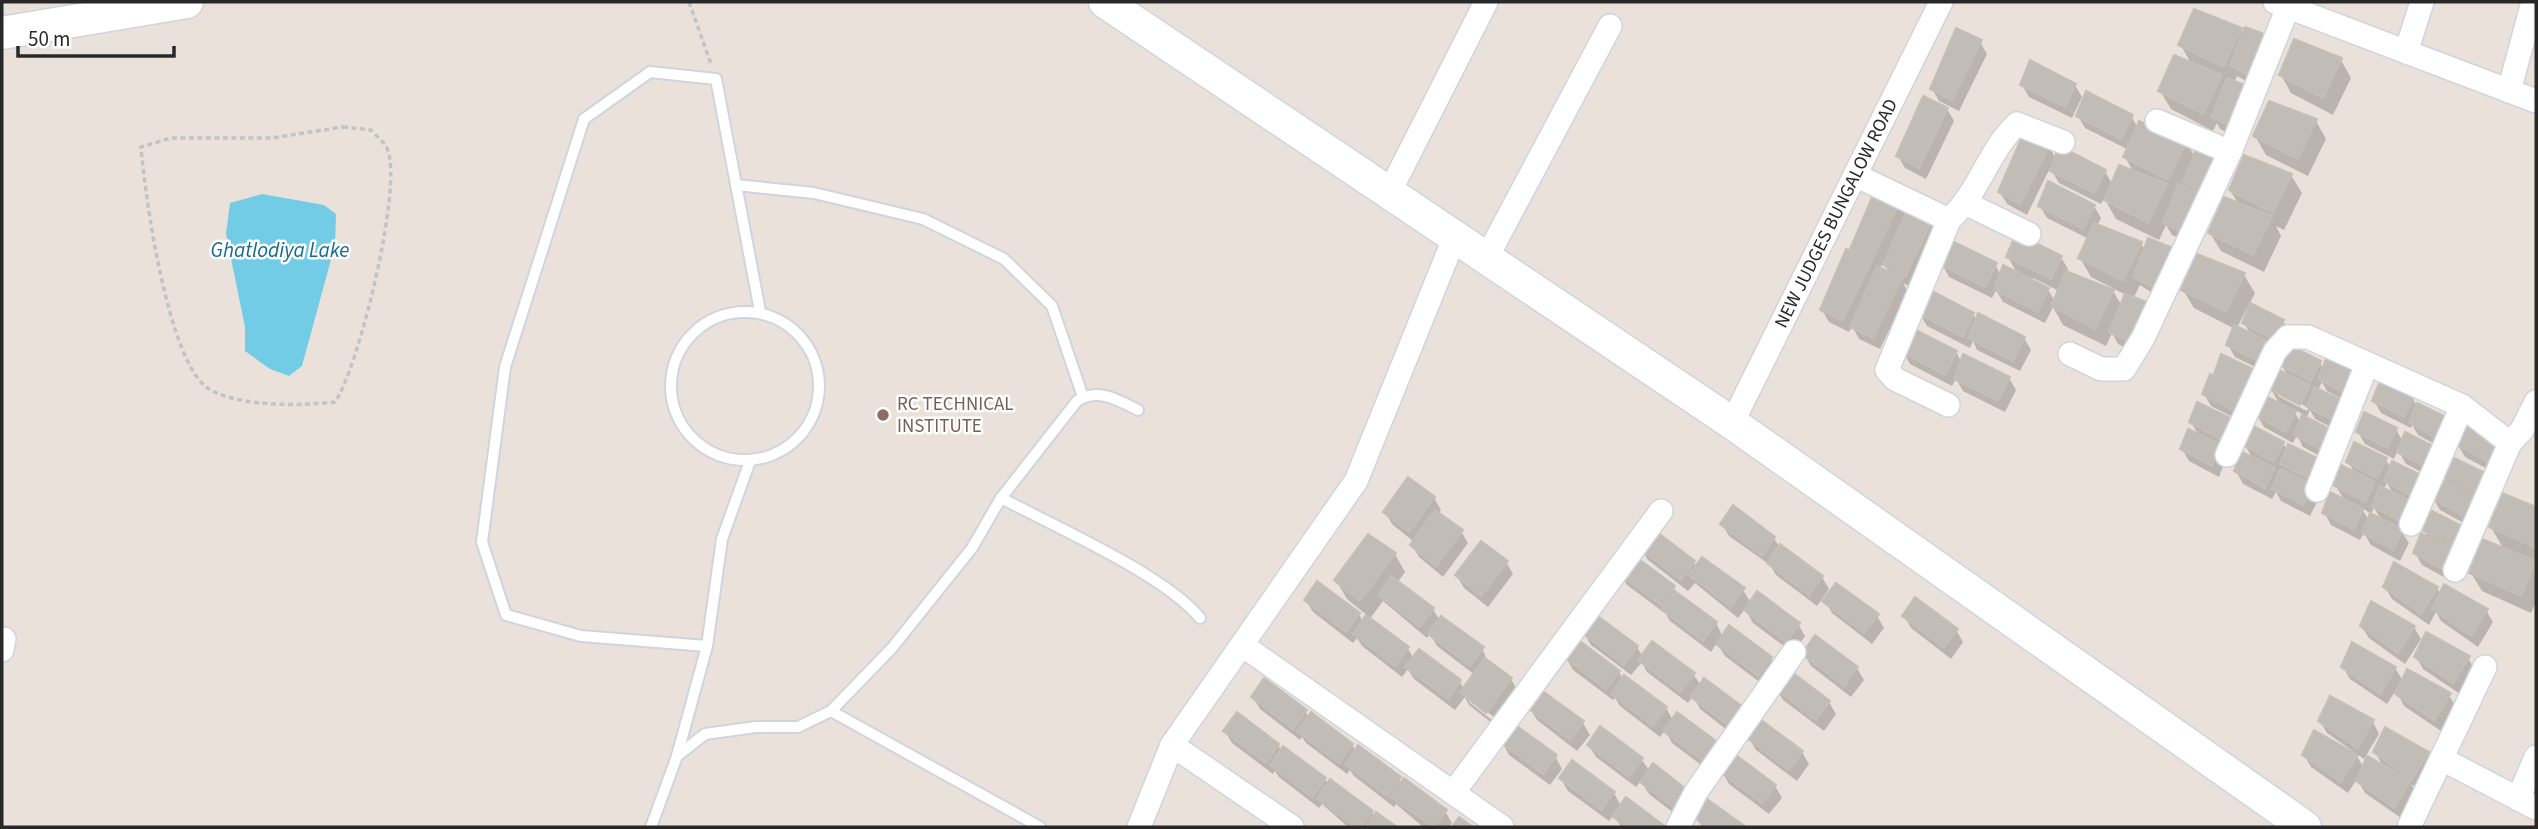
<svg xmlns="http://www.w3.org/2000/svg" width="2538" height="829" viewBox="0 0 2538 829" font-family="'Source Sans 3',sans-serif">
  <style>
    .water { fill: #72cce6 }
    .shadow { fill: #0003; fill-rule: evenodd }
    .building { fill: #c2bcb7; stroke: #c5beb4; stroke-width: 2 }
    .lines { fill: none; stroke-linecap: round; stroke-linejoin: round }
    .lane-casing { stroke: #d0d3e0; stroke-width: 14 }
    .street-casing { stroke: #d0d3e0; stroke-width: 26 }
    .secondary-casing { stroke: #d0d3e0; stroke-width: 35 }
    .path { stroke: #c3c3c3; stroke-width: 3.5; stroke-dasharray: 5 3.5; stroke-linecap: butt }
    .lane { stroke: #fff; stroke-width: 10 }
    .street { stroke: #fff; stroke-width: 23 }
    .secondary { stroke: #fff; stroke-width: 32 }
    .education-dot { fill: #8d6e63; stroke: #fff; stroke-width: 2.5 }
    .labels { text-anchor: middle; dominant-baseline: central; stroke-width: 5; stroke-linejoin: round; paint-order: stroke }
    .street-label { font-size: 19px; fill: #282828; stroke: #fff }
    .education-label { font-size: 19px; fill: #785e54; stroke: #fff; text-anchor: start }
    .water-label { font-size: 21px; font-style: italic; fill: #156a8f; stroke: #fff }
  </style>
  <rect width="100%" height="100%" fill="#eae2da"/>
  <path class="water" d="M262 194 324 205 336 214 335 245 302 366 289 376 270 369 245 351V327L226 234 230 203Z"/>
  <g class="shadow">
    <path d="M2241 29 2257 87 2237 76 2234 83 2239 138 2220 129 2217 123 2213 131 2171 109 2160 91 2192 65 2180 44Z"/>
    <path d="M1980 42 1987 54 1959 111 1939 101 1932 89Z"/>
    <path d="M2341 60 2351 78 2333 115 2291 93 2281 75Z"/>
    <path d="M2022 85H2075L2082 97 2072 118 2029 97Z"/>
    <path d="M1947 109 1954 121 1926 179 1905 168 1898 156Z"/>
    <path d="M2078 116H2131L2138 128 2186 142 2195 157 2222 155 2190 244 2172 235 2166 225 2159 240 2116 219 2104 198 2101 204 2059 183 2050 168 2027 215 2007 204 2000 192 2048 145 2056 159 2105 171 2112 184 2134 173 2125 157 2129 150 2085 128Z"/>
    <path d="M2316 121 2326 139 2308 176 2266 155 2255 136Z"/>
    <path d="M2291 175 2302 193 2284 230 2276 226 2281 236 2264 272 2221 251 2210 233 2239 205 2230 190Z"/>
    <path d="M1900 202 1907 214 1933 218 1940 230 1912 288 1903 283 1908 292 1880 349 1859 339 1852 326 1849 332 1829 322 1822 310 1855 254 1852 249ZM1883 262 1890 274 1880 269Z"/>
    <path d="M2040 206H2094L2101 218 2097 226 2141 243 2145 251 2172 249 2160 298 2140 285 2133 299 2137 354 2118 344 2112 333 2106 346 2063 325 2053 307 2045 323 2003 302 1996 290 1992 298 1949 277 1942 264 1995 265 2001 275H2018L2008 257H2061L2068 269 2066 273 2113 291 2122 306 2126 295 2091 277 2080 258 2089 239 2047 218ZM2033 278 2059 291 2055 301 2048 290 2031 281Z"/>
    <path d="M2244 275 2255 293 2249 305 2283 321 2289 333 2281 351 2267 343 2273 355 2265 372 2235 357 2228 345 2235 329 2194 308 2183 290ZM2247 308 2250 309 2244 323 2251 335 2237 328Z"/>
    <path d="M1920 314H1973L1977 321 2024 338 2031 350 2020 371 1977 350 1973 341 1970 348 1927 326Z"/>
    <path d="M1903 352H1956L1962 363 2009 378 2016 390 2005 412 1963 391 1956 379 1952 386 1910 364Z"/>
    <path d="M2319 362 2324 370 2358 376 2345 434 2315 419 2310 410 2306 419 2333 463 2303 447 2297 435 2293 443 2264 427 2257 415 2280 405 2271 389 2288 376 2281 364ZM2322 382 2327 391 2342 399 2341 401 2318 390ZM2278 392 2309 408 2307 411 2278 396ZM2293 409 2304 415 2301 423 2299 420Z"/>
    <path d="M2254 371 2240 421 2211 406 2204 394 2219 380 2216 374Z"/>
    <path d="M2412 398 2418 407 2447 451 2418 435 2412 425 2411 428 2381 413 2374 401Z"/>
    <path d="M2229 420 2236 432 2219 477 2189 461 2182 449 2199 436 2191 422Z"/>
    <path d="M2396 429 2403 442 2436 480 2406 464 2398 450 2394 459 2365 444 2358 432Z"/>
    <path d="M2283 443 2287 450 2320 461 2319 498 2310 516 2281 501 2276 492 2272 499 2243 484 2236 471 2253 459 2245 445Z"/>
    <path d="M2497 443 2495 473 2465 457 2458 445Z"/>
    <path d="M2385 459 2391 468 2424 479 2400 529 2409 543 2400 561 2371 545 2364 533 2360 540 2331 525 2324 512 2345 501 2335 485 2355 474 2348 461ZM2387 483 2394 495 2383 490ZM2361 507 2371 514 2374 508 2382 521H2369Z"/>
    <path d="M2482 474 2489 486 2469 526 2440 510 2433 498 2449 485 2443 476Z"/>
    <path d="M2503 495 2536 509V561L2534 560 2536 602 2531 613 2482 591 2471 573 2504 550 2491 527Z"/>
    <path d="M1434 498 1441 510 1438 514 1461 531 1468 543 1443 577 1419 557 1412 545 1414 542 1392 524 1385 512Z"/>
    <path d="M1722 524 1774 538 1780 548 1822 577 1829 589 1817 606 1776 575 1770 565 1729 536Z"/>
    <path d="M2462 528 2460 563 2451 581 2422 565 2415 553 2430 540 2424 530Z"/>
    <path d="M1641 548 1694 562 1696 567 1743 590 1751 603 1798 624 1805 636 1793 653 1753 623 1745 609 1738 618 1695 583 1688 591 1648 560Z"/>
    <path d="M1395 554 1405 572 1397 583 1433 609 1440 621 1482 648 1488 662 1511 679 1518 691 1493 724 1469 705 1465 697 1455 710 1414 679 1408 669 1402 677 1362 646 1357 638 1353 643 1313 612 1306 600 1359 614 1363 622 1368 616 1347 599 1336 580ZM1383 601 1427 638 1430 634 1437 646 1475 675 1464 689 1460 682 1419 651 1414 659 1408 649 1369 620ZM1469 698 1494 717 1492 720 1469 702Z"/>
    <path d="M1506 562 1513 574 1488 607 1464 588 1457 576Z"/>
    <path d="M1620 573 1673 587 1678 595 1716 623 1723 637 1771 658 1778 671 1766 687 1725 656 1717 643 1711 652 1670 621 1666 614 1627 585Z"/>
    <path d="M2385 587 2437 588 2441 595 2486 610 2493 622 2478 647 2441 621 2436 612 2429 625 2392 599Z"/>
    <path d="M1825 601 1877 616 1884 628 1872 644 1832 613Z"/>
    <path d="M1904 616 1956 630 1963 642 1951 659 1911 628Z"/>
    <path d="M2361 626 2414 627 2421 639 2405 664 2369 638Z"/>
    <path d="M1584 633 1637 647 1643 657 1693 674 1740 740 1700 709 1693 696 1688 703 1647 672 1642 662 1631 675 1591 645Z"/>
    <path d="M1804 654 1857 668 1864 680 1851 697 1811 666Z"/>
    <path d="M2416 656 2468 658 2475 670 2460 694 2423 669Z"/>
    <path d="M1566 657 1619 672 1623 679 1666 708 1673 720 1677 714 1713 774 1672 743 1665 730 1660 737 1620 706 1615 698 1613 700 1573 670Z"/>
    <path d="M2343 667 2395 668 2403 681 2449 695 2456 707 2441 731 2404 706 2396 690 2387 704 2350 679Z"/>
    <path d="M1776 688 1829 702 1836 714 1824 731 1783 700Z"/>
    <path d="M1542 692 1583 723 1590 735 1577 751 1537 720 1530 708Z"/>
    <path d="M1253 697 1305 711 1309 718 1352 745 1356 752 1445 811 1452 823 1449 827H1423L1396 804 1394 807 1354 776 1350 770 1347 774 1306 743 1302 737 1300 740 1260 709Z"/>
    <path d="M2320 721 2373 722 2379 734 2364 759 2327 733Z"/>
    <path d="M1225 731 1278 745 1282 751 1325 779 1328 785 1394 827H1348L1322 804 1319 808 1279 777 1275 771 1273 774 1232 743Z"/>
    <path d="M1749 738 1802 752 1809 764 1797 781 1756 750Z"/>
    <path d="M1502 742 1555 756 1562 769 1550 785 1509 755Z"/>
    <path d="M1589 745 1641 759 1689 825 1649 794 1641 781 1636 787 1596 757Z"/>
    <path d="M2375 752 2427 753 2434 765 2419 790 2411 784 2417 794 2401 818 2365 793 2357 779 2348 793 2311 767 2304 755 2355 753 2364 768H2384Z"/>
    <path d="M1722 772 1775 786 1782 798 1769 814 1729 784Z"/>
    <path d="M1561 779 1614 793 1621 806 1626 800 1663 827H1621L1614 815 1609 821 1568 791Z"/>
    <path d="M1708 801 1743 827H1702L1696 817Z"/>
  </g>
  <g class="building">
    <path d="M2194 9 2242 28 2223 67 2178 45Z"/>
    <path d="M2245 27 2270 36 2250 76 2230 65Z"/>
    <path d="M1956 28 1982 40 1952 100 1930 89Z"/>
    <path d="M2294 39 2342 58 2323 98 2279 75Z"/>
    <path d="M2174 55 2222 75 2203 114 2158 91Z"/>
    <path d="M2030 60 2076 84 2065 107 2020 85Z"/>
    <path d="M2227 78 2252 88 2232 127 2211 117Z"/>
    <path d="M2086 91 2133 115 2121 139 2076 116Z"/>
    <path d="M1923 96 1948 108 1919 168 1896 156Z"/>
    <path d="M2269 101 2317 119 2298 159 2253 136Z"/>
    <path d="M2139 121 2187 141 2168 180 2123 157Z"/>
    <path d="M2024 132 2050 144 2020 204 1998 192Z"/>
    <path d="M2198 144 2223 153 2203 192 2183 182Z"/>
    <path d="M2059 146 2106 170 2094 193 2050 171Z"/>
    <path d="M2244 155 2292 174 2273 213 2229 190Z"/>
    <path d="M2119 165 2167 184 2148 223 2104 200Z"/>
    <path d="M2048 181 2095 205 2083 229 2038 206Z"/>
    <path d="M2178 184 2203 194 2183 233 2163 223Z"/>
    <path d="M1876 188 1901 200 1872 260 1850 249Z"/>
    <path d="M2224 197 2272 216 2253 255 2208 233Z"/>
    <path d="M1909 205 1934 217 1905 277 1883 265Z"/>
    <path d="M2094 223 2142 242 2123 281 2078 258Z"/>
    <path d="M2016 233 2062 256 2051 279 2006 257Z"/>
    <path d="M2148 238 2173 248 2153 287 2133 277Z"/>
    <path d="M1950 240 1997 263 1985 287 1940 265Z"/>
    <path d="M1846 249 1872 261 1842 321 1820 310Z"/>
    <path d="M2197 254 2245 273 2226 312 2181 290Z"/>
    <path d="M2003 265 2049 288 2038 312 1994 290Z"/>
    <path d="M1877 266 1902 278 1873 338 1850 327Z"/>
    <path d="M2066 271 2114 290 2095 329 2051 306Z"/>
    <path d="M1928 289 1974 313 1963 337 1918 314Z"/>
    <path d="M2125 294 2150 303 2130 343 2109 332Z"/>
    <path d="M2250 303 2284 320 2274 340 2242 323Z"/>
    <path d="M1978 313 2025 337 2013 361 1968 338Z"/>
    <path d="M2234 325 2267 341 2258 361 2226 345Z"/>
    <path d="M1910 327 1957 351 1945 375 1901 352Z"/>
    <path d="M2287 344 2321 361 2311 381 2279 365Z"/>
    <path d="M1963 354 2010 377 1998 401 1954 379Z"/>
    <path d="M2221 354 2255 370 2245 390 2214 374Z"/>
    <path d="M2326 359 2360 375 2350 395 2318 379Z"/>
    <path d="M2277 369 2310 385 2300 405 2269 389Z"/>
    <path d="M2210 374 2243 390 2233 410 2202 394Z"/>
    <path d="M2380 381 2414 397 2404 417 2372 401Z"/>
    <path d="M2314 387 2348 403 2338 423 2307 407Z"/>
    <path d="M2263 395 2296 411 2286 432 2255 415Z"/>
    <path d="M2197 402 2230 418 2220 439 2189 422Z"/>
    <path d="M2417 403 2450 419 2440 440 2409 423Z"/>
    <path d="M2364 412 2397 428 2387 448 2356 432Z"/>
    <path d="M2302 415 2336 432 2326 452 2294 435Z"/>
    <path d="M2251 425 2284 442 2274 462 2243 445Z"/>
    <path d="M2464 425 2498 442 2488 462 2456 445Z"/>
    <path d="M2188 429 2222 445 2212 466 2180 449Z"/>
    <path d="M2405 432 2439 449 2429 469 2397 452Z"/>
    <path d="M2354 442 2387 458 2377 478 2346 462Z"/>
    <path d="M2288 444 2321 460 2311 480 2280 464Z"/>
    <path d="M2242 452 2275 468 2265 488 2234 471Z"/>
    <path d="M2450 456 2483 472 2473 492 2442 476Z"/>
    <path d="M2392 461 2425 477 2415 498 2384 481Z"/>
    <path d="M2341 465 2375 482 2365 502 2333 485Z"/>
    <path d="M2280 469 2313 485 2303 505 2272 489Z"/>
    <path d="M1408 477 1435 497 1409 532 1383 512Z"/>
    <path d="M2439 478 2472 495 2462 515 2431 498Z"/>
    <path d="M2380 486 2413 502 2403 523 2372 506Z"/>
    <path d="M2330 492 2363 509 2354 529 2322 513Z"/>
    <path d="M2502 493 2536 507V548L2489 527Z"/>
    <path d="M1733 505 1775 537 1762 556 1720 524Z"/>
    <path d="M1435 510 1463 530 1436 566 1410 545Z"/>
    <path d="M2430 510 2464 527 2454 547 2422 530Z"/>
    <path d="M2370 513 2403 529 2393 550 2362 533Z"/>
    <path d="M1653 529 1695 561 1681 580 1639 548Z"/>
    <path d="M2421 533 2454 550 2444 570 2413 553Z"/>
    <path d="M1368 534 1396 553 1360 601 1334 580Z"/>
    <path d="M2482 539 2536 561 2521 596 2469 573Z"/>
    <path d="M1481 541 1508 561 1481 596 1455 575Z"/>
    <path d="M1780 544 1823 576 1809 595 1767 563Z"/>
    <path d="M1632 554 1675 586 1661 605 1618 573Z"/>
    <path d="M1702 557 1745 588 1731 607 1689 575Z"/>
    <path d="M2394 562 2438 587 2421 614 2383 587Z"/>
    <path d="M1391 576 1434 608 1420 627 1378 595Z"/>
    <path d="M1317 581 1360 613 1346 632 1304 600Z"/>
    <path d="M1836 583 1879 614 1864 633 1822 601Z"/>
    <path d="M2444 584 2488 609 2471 636 2432 609Z"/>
    <path d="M1675 591 1717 622 1703 641 1661 609Z"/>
    <path d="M1757 591 1800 623 1786 642 1744 610Z"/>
    <path d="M1915 597 1958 629 1944 648 1902 616Z"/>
    <path d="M2371 601 2415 626 2398 653 2360 626Z"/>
    <path d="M1595 614 1638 646 1624 665 1582 633Z"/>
    <path d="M1366 615 1409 647 1395 666 1353 634Z"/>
    <path d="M1441 616 1484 647 1470 666 1428 634Z"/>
    <path d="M1729 625 1772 657 1758 676 1716 644Z"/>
    <path d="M2426 632 2470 656 2453 683 2414 657Z"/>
    <path d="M1815 635 1858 667 1844 686 1802 654Z"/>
    <path d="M1577 639 1620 671 1606 689 1564 657Z"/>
    <path d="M1652 641 1695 673 1680 692 1638 660Z"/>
    <path d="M2352 642 2396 667 2380 694 2341 667Z"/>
    <path d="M1419 649 1461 680 1448 699 1405 667Z"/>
    <path d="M1485 658 1512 678 1486 713 1460 692Z"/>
    <path d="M1788 669 1830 701 1816 720 1774 688Z"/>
    <path d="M2407 669 2451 693 2434 720 2395 694Z"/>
    <path d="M1624 675 1667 707 1653 726 1611 694Z"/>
    <path d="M1264 678 1307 710 1293 729 1251 697Z"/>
    <path d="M1704 678 1747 710 1733 729 1691 697Z"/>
    <path d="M1541 690 1584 721 1570 740 1528 708Z"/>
    <path d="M2330 696 2374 720 2357 748 2318 721Z"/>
    <path d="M1237 712 1279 744 1266 763 1223 731Z"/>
    <path d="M1311 712 1353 744 1339 763 1297 731Z"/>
    <path d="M1677 712 1720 744 1706 763 1663 731Z"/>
    <path d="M1760 719 1803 751 1789 770 1747 738Z"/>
    <path d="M1514 724 1557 755 1543 774 1500 742Z"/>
    <path d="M1600 726 1643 758 1629 777 1587 745Z"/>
    <path d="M2385 727 2429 752 2412 779 2373 752Z"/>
    <path d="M2314 730 2358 755 2341 782 2302 755Z"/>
    <path d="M1358 745 1401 777 1387 796 1345 764Z"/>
    <path d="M1283 746 1326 778 1312 797 1270 765Z"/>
    <path d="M1733 753 1776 785 1762 803 1720 772Z"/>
    <path d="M2367 756 2411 780 2394 808 2356 781Z"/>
    <path d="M1572 760 1615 792 1601 810 1559 778Z"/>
    <path d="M1653 763 1691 793 1682 814 1640 782Z"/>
    <path d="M1404 778 1447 810 1434 827 1390 797Z"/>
    <path d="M1330 779 1373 811 1361 827H1355L1317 798Z"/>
    <path d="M1626 797 1666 827H1627L1612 816Z"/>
    <path d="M1707 799 1746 827H1707L1694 817Z"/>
    <path d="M1376 812 1397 827H1366Z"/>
    <path d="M1459 817 1473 827H1452Z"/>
  </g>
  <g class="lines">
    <defs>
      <g id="lane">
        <path d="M736 185 814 193 923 219 1004 259 1052 306 1083 397"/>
        <circle cx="745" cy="386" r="74"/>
        <path d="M1001 498C1054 526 1165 575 1200 618"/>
        <path d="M707 646 581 636 506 615 482 542 505 367 584 119 650 72 716 79 760 311"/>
        <path d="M831 711 1040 827"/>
        <path d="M677 756 707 646 722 539 750 461"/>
        <path d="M651 827 677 756 705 734 756 727H798L831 711 892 648 972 548 1001 498 1077 401C1097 387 1118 400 1138 410"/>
      </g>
      <g id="street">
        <path d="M2275 2 2536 101"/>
        <path d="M2406 52 2422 2"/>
        <path d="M2509 91 2533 2"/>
        <path d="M2157 121 2230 152"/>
        <path d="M1855 175 1949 220"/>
        <path d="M1388 195 1486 2"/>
        <path d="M1967 204 2029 234"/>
        <path d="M1486 259 1610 26"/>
        <path d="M2070 354 2101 369H2124L2143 338 2230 152 2288 7"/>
        <path d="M1948 405 1895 379 1887 370 1949 220C1979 193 1988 151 2017 124L2063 142"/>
        <path id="s1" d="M1732 423 1941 2"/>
        <path d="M2227 455 2275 351 2288 337H2308L2462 406 2510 443 2522 430 2536 402"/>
        <path d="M2317 490 2367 364"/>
        <path d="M2411 524 2462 406"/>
        <path d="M2455 570 2510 443"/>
        <path d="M1242 645 1502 827"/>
        <path d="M2 650 4 639"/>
        <path d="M1172 745 1292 827"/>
        <path d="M2442 759 2536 808"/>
        <path d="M1453 793 1661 511"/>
        <path d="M2518 799 2536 757"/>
        <path d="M1139 827 1172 745 1356 481 1454 239"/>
        <path d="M1678 827 1696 792 1794 652"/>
        <path d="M2409 827 2485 667"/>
      </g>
      <g id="secondary">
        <path d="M1105 2 1732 423 2305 827"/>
        <path d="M2 33 187 2"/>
      </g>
    </defs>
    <use href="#lane" class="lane-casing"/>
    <use href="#street" class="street-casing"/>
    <use href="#secondary" class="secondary-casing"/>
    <g class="path">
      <path d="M689 2 711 64"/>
      <path d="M343 127 371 130C376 136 386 143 388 151 402 190 359 367 335 402 303 406 238 407 209 389 168 364 145 196 141 147L171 138H272Z"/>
    </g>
    <use href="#lane" class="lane"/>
    <use href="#street" class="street"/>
    <use href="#secondary" class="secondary"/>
  </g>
  <circle class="education-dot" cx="883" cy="415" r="7"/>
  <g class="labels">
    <g class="street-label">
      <text stroke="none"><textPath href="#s1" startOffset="234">NEW JUDGES BUNGALOW ROAD</textPath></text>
    </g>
    <g class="education-label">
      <text x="897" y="404">RC TECHNICAL<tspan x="897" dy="22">INSTITUTE</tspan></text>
    </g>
    <g class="water-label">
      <text x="280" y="250">Ghatlodiya Lake</text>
    </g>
  </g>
  <rect width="2538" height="829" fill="none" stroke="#282828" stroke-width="7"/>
  <path d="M18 46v10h156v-10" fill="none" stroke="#282828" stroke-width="3.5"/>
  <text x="28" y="46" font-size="21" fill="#282828" stroke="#ffffff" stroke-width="5" paint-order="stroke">50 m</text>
</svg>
